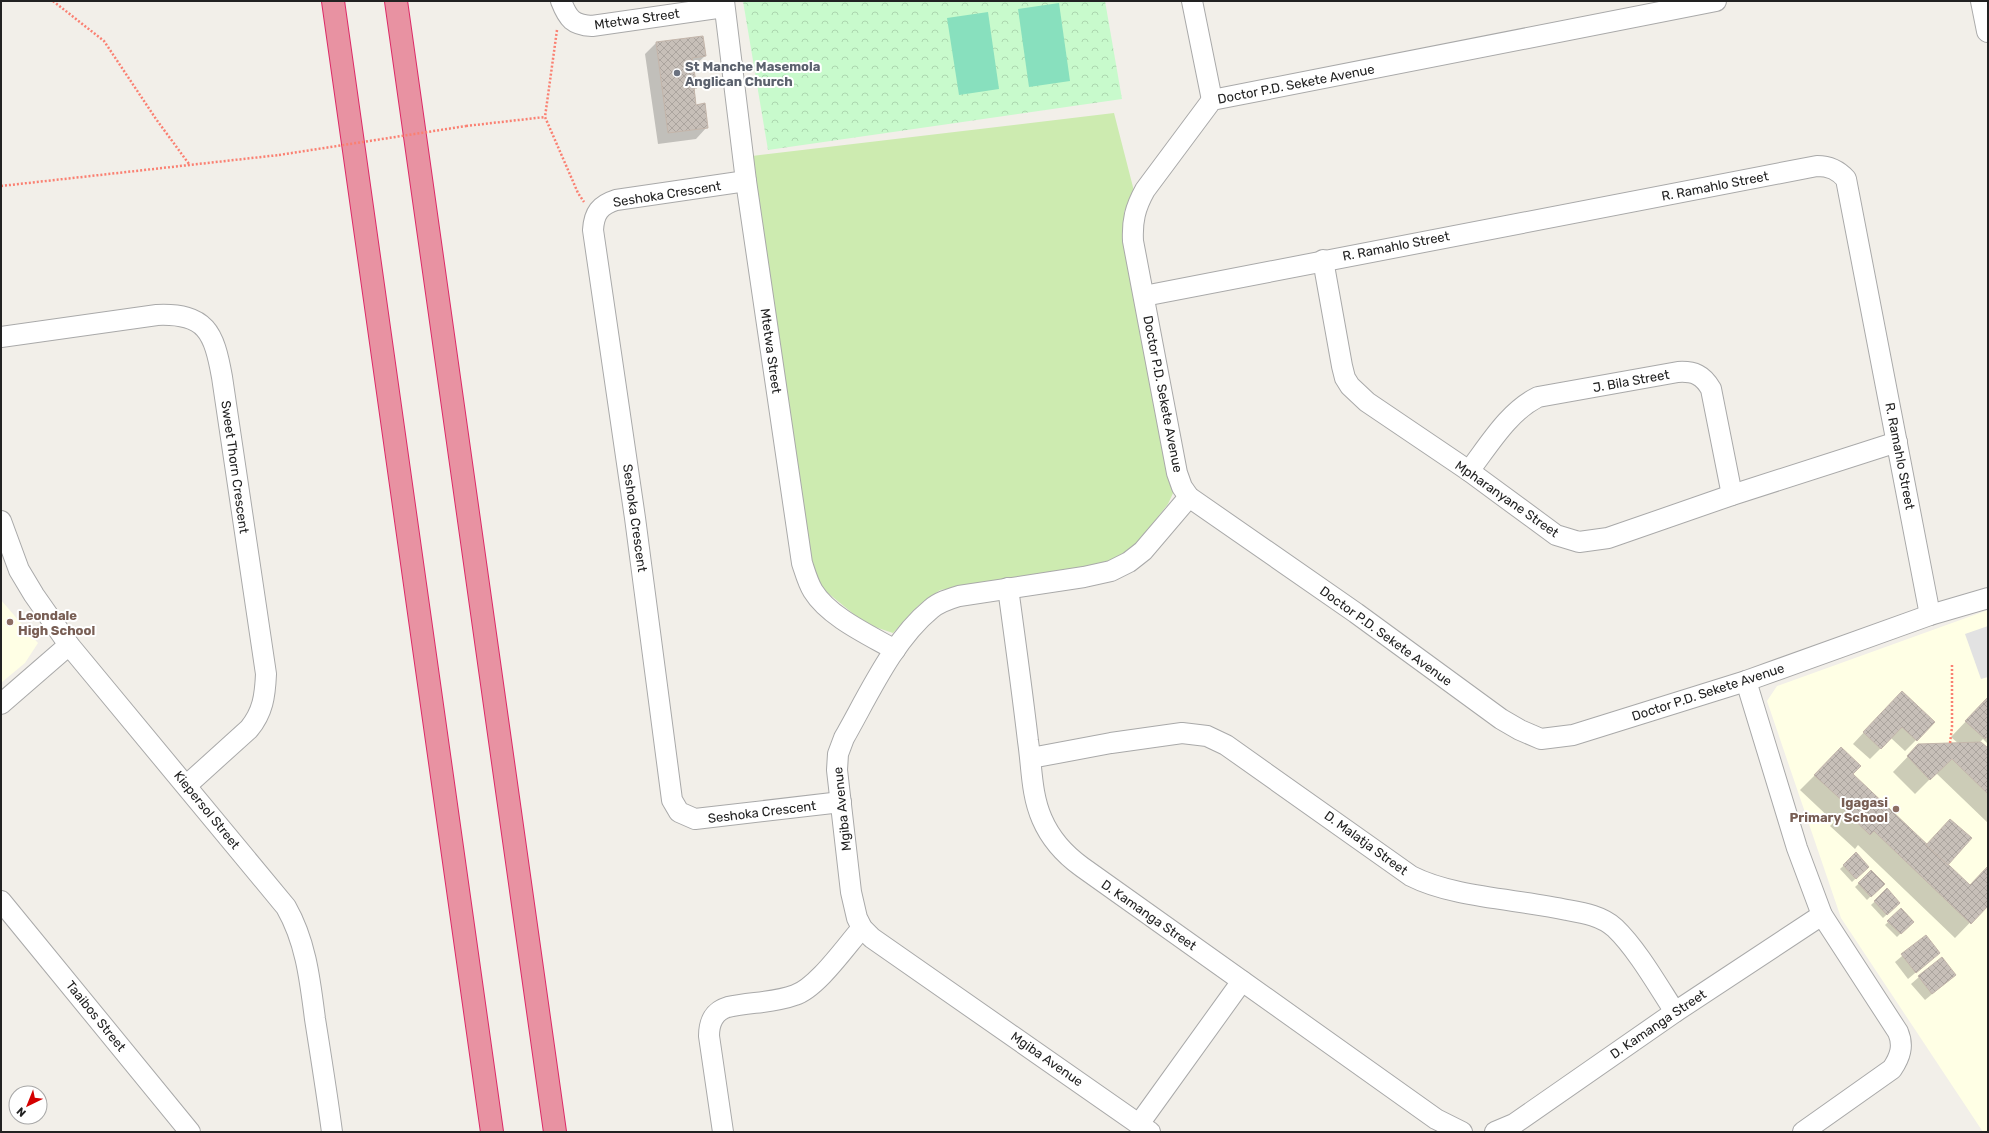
<svg xmlns="http://www.w3.org/2000/svg" width="1989" height="1133" viewBox="0 0 1989 1133" font-family="Rubik,sans-serif">
  <style>
    .education { fill: #ffffe5 }
    .grass { fill: #cdebb0 }
    .park { fill: url(#park-crowns) }
    .pitch { fill: #88e0be }
    .parking { fill: #e2e2e2 }
    .shadow { fill: #0003 }
    .building { fill: url(#building-cross-hatch); stroke: #c4b6ab }
    .lines { fill: none; stroke-linecap: round; stroke-linejoin: round }
    .minor-casing { stroke: #a9a9a9; stroke-width: 22 }
    .tertiary-casing { stroke: #a9a9a9; stroke-width: 24 }
    .motorway-casing { stroke: #dc2a67; stroke-width: 24 }
    .path { stroke: #fa8072; stroke-width: 2.5; stroke-dasharray: 2 2; stroke-linecap: butt }
    .minor { stroke: #fff; stroke-width: 20 }
    .tertiary { stroke: #fff; stroke-width: 22 }
    .motorway { stroke: #e892a2; stroke-width: 22 }
    .path-bridge { stroke: #fa8072; stroke-width: 2.5; stroke-dasharray: 2 2; stroke-linecap: butt }
    .worship-dot { fill: #6b7280; stroke: #fff; stroke-width: 1.5 }
    .education-dot { fill: #8d6e63; stroke: #fff; stroke-width: 1.5 }
    .labels { text-anchor: middle; dominant-baseline: central; stroke-width: 4; stroke-linejoin: round; paint-order: stroke }
    .street-label { font-size: 13px; fill: #222; stroke: #fff }
    .worship-label { font-size: 13px; font-weight: bold; fill: #5b616d; stroke: #fff; text-anchor: start }
    .education-label { font-size: 13px; font-weight: bold; fill: #785e54; stroke: #fff; text-anchor: start }
  </style>
  <defs>
    <pattern id="park-crowns" width="20" height="18" patternUnits="userSpaceOnUse"><rect width="20" height="18" fill="#c8facc"/><path d="M2 6a3 3 0 1 1 6 0M12 15a3 3 0 1 1 6 0" fill="none" stroke="#acd6af"/></pattern>
    <pattern id="building-cross-hatch" width="8" height="8" patternUnits="userSpaceOnUse"><rect width="8" height="8" fill="#c7bfb8"/><path d="M0 0l8 8M0 8l8-8" fill="none" stroke="#aba49e"/></pattern>
  </defs>
  <rect width="100%" height="100%" fill="#f2efe9"/>
  <g class="education">
    <path d="M1 600 38 643 25 663 1 683Z"/>
    <path d="M1988 610V1132H1983L1841 918 1767 701 1777 686Z"/>
  </g>
  <path class="grass" d="M1114 113 1134 191 1124 212 1128 254 1174 491 1168 504 1132 550 1113 563 940 590 918 606 893 633 875 627 856 616 823 589 813 573 752 156Z"/>
  <path class="park" d="M743 1H1105L1122 99 768 150Z"/>
  <g class="pitch">
    <path d="M1059 3 1070 81 1029 87 1018 9Z"/>
    <path d="M988 12 999 89 959 95 947 18Z"/>
  </g>
  <path class="parking" d="M1988 626V677L1981 679 1965 634Z"/>
  <g class="shadow">
    <path d="M656 43 705 56 693 67 696 106 707 127 696 139 658 144 645 54Z"/>
    <path d="M1988 698V744L1983 739 1980 742 1988 750V823L1936 773 1915 794 1893 772 1919 745 1959 744 1951 737Z"/>
    <path d="M1891 703 1916 740 1905 751 1891 738 1870 759 1853 744Z"/>
    <path d="M1827 763 1852 774 1969 886 1988 867V904L1955 938 1858 845 1855 849 1830 826 1834 822 1800 790Z"/>
    <path d="M1856 854 1868 867 1852 882 1840 869Z"/>
    <path d="M1871 872 1883 884 1867 900 1855 887Z"/>
    <path d="M1887 890 1899 903 1883 918 1871 905Z"/>
    <path d="M1901 910 1912 922 1897 937 1885 925Z"/>
    <path d="M1926 936 1939 953 1908 979 1895 962Z"/>
    <path d="M1955 975 1925 1000 1911 984 1919 977Z"/>
  </g>
  <g class="building">
    <path d="M703 36 706 56 692 58 697 88H694L696 105 705 103 708 128 668 133 656 42Z"/>
    <path d="M1902 691 1935 722 1917 741 1902 727 1881 749 1863 732Z"/>
    <path d="M1988 697V736L1985 739 1965 721Z"/>
    <path d="M1981 742 1988 748V794L1952 759 1930 780 1907 756 1918 744Z"/>
    <path d="M1841 747 1861 766 1853 774 1970 885 1988 866V906L1971 924 1874 831 1870 835 1844 810 1848 806 1814 775Z"/>
    <path d="M1950 819 1972 838 1948 865 1926 845Z"/>
    <path d="M1856 852 1869 867 1856 879 1843 865Z"/>
    <path d="M1871 870 1885 884 1871 897 1858 883Z"/>
    <path d="M1887 888 1900 903 1887 915 1874 901Z"/>
    <path d="M1901 908 1914 922 1901 934 1887 921Z"/>
    <path d="M1926 935 1940 953 1916 973 1901 954Z"/>
    <path d="M1942 957 1956 975 1932 994 1918 976Z"/>
  </g>
  <g class="lines">
    <defs>
      <g id="minor">
        <path d="M561 1C568 19 573 25 592 26L724 7"/>
        <path d="M724 1 746 181 802 563C805 572 808 583 813 591 829 617 869 635 895 650"/>
        <path d="M1192 1 1212 100"/>
        <path d="M1716 1 1212 100 1145 190C1135 208 1132 221 1133 241L1177 473 1182 487 1189 497 1356 613 1501 719 1520 730 1541 739 1573 735 1746 681 1930 615 1988 598"/>
        <path d="M746 181 616 200C600 205 594 213 593 230L635 518 672 800 679 812 695 819 841 802"/>
        <path d="M1323 260 1342 366 1345 378 1350 386 1367 402 1469 471 1556 535 1579 542 1608 538 1732 495 1897 442"/>
        <path d="M1144 296 1817 166C1830 166 1838 170 1846 179L1930 615"/>
        <path d="M1 337 157 315C206 313 214 332 222 377L266 674C265 696 263 712 249 729L187 785"/>
        <path d="M1469 471C1489 445 1508 412 1538 397L1678 372C1694 371 1703 375 1711 389L1732 495"/>
        <path d="M1 521 19 570 34 595 69 645 286 907C306 942 310 980 315 1019 321 1057 327 1094 332 1132"/>
        <path d="M1008 588C1015 639 1022 690 1028 741 1032 767 1031 794 1042 819 1051 840 1064 854 1082 867L1436 1119 1462 1132"/>
        <path d="M1746 681 1797 848 1822 915 1898 1032C1904 1046 1900 1057 1892 1069L1803 1132"/>
        <path d="M1 704 69 645"/>
        <path d="M1031 758 1111 743 1182 733 1207 736 1226 745 1411 876C1454 898 1519 899 1567 910 1584 913 1602 916 1615 928 1637 949 1658 986 1675 1012"/>
        <path d="M1 901 190 1132"/>
        <path d="M1139 1124 1242 981"/>
        <path d="M723 1132 709 1036C709 1022 714 1011 728 1007 750 1002 774 1003 795 995 817 988 846 946 862 928"/>
        <path d="M1150 1132 872 938 862 928 857 918 851 892 837 770 838 754 844 738C868 696 893 640 931 609 939 602 949 599 959 596L1084 577 1111 571 1129 562 1143 551 1189 497"/>
        <path d="M1495 1132 1514 1124 1675 1012 1822 915"/>
      </g>
      <path id="tertiary" d="M1982 1 1988 31"/>
      <g id="motorway">
        <path d="M333 1 492 1132"/>
        <path d="M396 1 555 1132"/>
      </g>
    </defs>
    <use href="#minor" class="minor-casing"/>
    <use href="#tertiary" class="tertiary-casing"/>
    <use href="#motorway" class="motorway-casing"/>
    <g class="path">
      <path d="M53 1 104 41 156 119 189 164"/>
      <path d="M557 30 545 117 578 193 584 202"/>
      <path d="M466 126 545 117"/>
      <path d="M1 186 279 155"/>
      <path d="M1950 743 1952 727V664"/>
    </g>
    <use href="#minor" class="minor"/>
    <use href="#tertiary" class="tertiary"/>
    <use href="#motorway" class="motorway"/>
    <path class="path-bridge" d="M279 155 466 126"/>
  </g>
  <circle class="worship-dot" cx="677" cy="73" r="4"/>
  <g class="education-dot">
    <circle cx="10" cy="622" r="4"/>
    <circle cx="1896" cy="809" r="4"/>
  </g>
  <g class="labels">
    <g class="street-label">
      <text transform="translate(637 19) rotate(-8)">Mtetwa Street</text>
      <text transform="translate(1296 84) rotate(-11)">Doctor P.D. Sekete Avenue</text>
      <text transform="translate(1715 186) rotate(-11)">R. Ramahlo Street</text>
      <text transform="translate(667 194) rotate(-9)">Seshoka Crescent</text>
      <text transform="translate(1396 246) rotate(-11)">R. Ramahlo Street</text>
      <text transform="translate(771 351) rotate(82)">Mtetwa Street</text>
      <text transform="translate(1631 381) rotate(-10)">J. Bila Street</text>
      <text transform="translate(1163 394) rotate(79)">Doctor P.D. Sekete Avenue</text>
      <text transform="translate(1900 456) rotate(79)">R. Ramahlo Street</text>
      <text transform="translate(235 467) rotate(82)">Sweet Thorn Crescent</text>
      <text transform="translate(1507 499) rotate(35)">Mpharanyane Street</text>
      <text transform="translate(635 518) rotate(82)">Seshoka Crescent</text>
      <text transform="translate(1386 636) rotate(36)">Doctor P.D. Sekete Avenue</text>
      <text transform="translate(1708 692) rotate(-18)">Doctor P.D. Sekete Avenue</text>
      <text transform="translate(842 809) rotate(-96)">Mgiba Avenue</text>
      <text transform="translate(207 810) rotate(51)">Kiepersol Street</text>
      <text transform="translate(762 812) rotate(-7)">Seshoka Crescent</text>
      <text transform="translate(1366 843) rotate(36)">D. Malatja Street</text>
      <text transform="translate(1149 915) rotate(35)">D. Kamanga Street</text>
      <text transform="translate(96 1016) rotate(51)">Taaibos Street</text>
      <text transform="translate(1658 1024) rotate(-34)">D. Kamanga Street</text>
      <text transform="translate(1047 1059) rotate(35)">Mgiba Avenue</text>
    </g>
    <g class="worship-label">
      <text x="685" y="66">St Manche Masemola<tspan x="685" dy="15">Anglican Church</tspan></text>
    </g>
    <g class="education-label">
      <text x="18" y="615">Leondale<tspan x="18" dy="15">High School</tspan></text>
      <text x="1888" y="802" text-anchor="end">Igagasi<tspan x="1888" dy="15">Primary School</tspan></text>
    </g>
  </g>
  <rect width="1989" height="1133" fill="none" stroke="#222222" stroke-width="4"/>
  <g transform="translate(28 1105) rotate(223)"><circle r="19" fill="#ffffff" stroke="#a7a7a7"/>
  <path d="M0-3L7 15L0 10L-7 15Z" fill="#d40000"/>
  <text y="-6" font-size="11" font-weight="bold" text-anchor="middle" fill="#222222">N</text>
  </g>
</svg>
